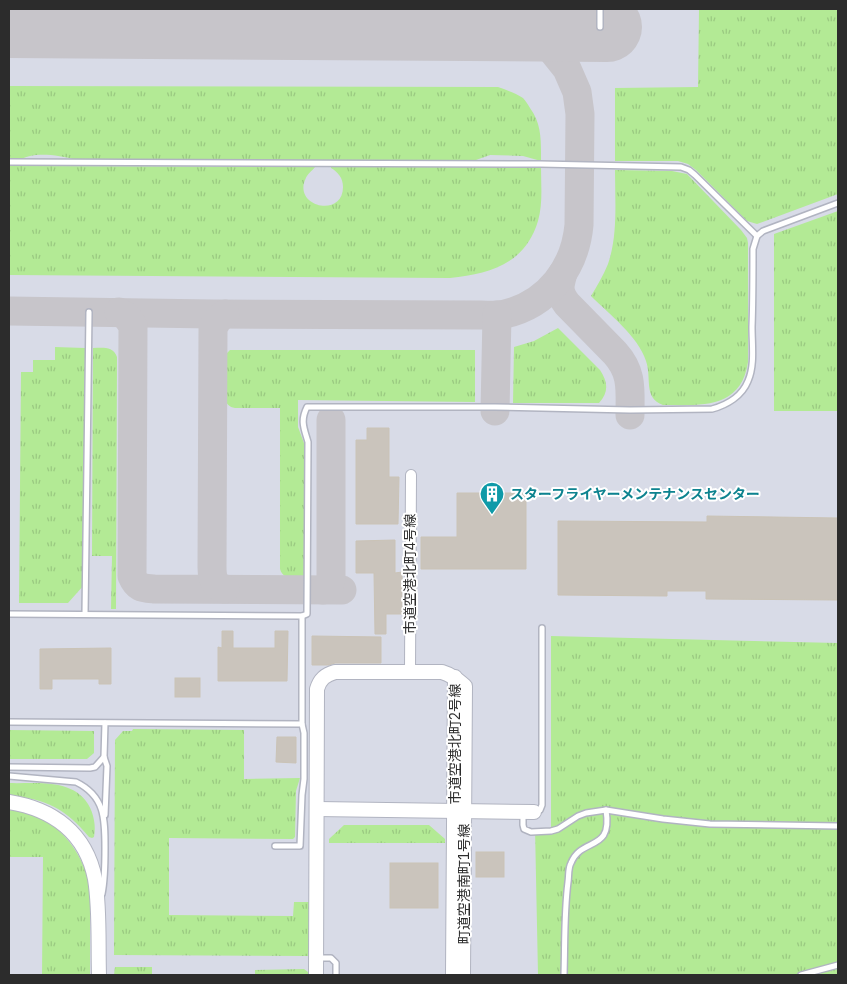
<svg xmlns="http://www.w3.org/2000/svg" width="847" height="984" viewBox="0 0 847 984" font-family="'IBM Plex Sans','Noto Sans JP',sans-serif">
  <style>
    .airport { fill: #d8dbe7 }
    .grass { fill: url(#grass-tufts) }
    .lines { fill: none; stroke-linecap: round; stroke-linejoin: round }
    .taxiway { stroke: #c7c5ca; stroke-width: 29 }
    .runway { stroke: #c7c5ca; stroke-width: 70 }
    .building { fill: #cac4bc; stroke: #cac3b6 }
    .lane-casing { stroke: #b1b4c1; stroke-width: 8 }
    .street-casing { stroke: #b1b4c1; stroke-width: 12 }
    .secondary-casing { stroke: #b1b4c1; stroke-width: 16 }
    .lane { stroke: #fff; stroke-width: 5 }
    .street { stroke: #fff; stroke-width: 10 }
    .secondary { stroke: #fff; stroke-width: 14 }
    .labels { text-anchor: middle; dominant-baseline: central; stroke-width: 4; stroke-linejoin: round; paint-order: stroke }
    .culture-label { font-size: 14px; font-weight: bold; fill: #0d838f; stroke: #fff; text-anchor: start }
    .street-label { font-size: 14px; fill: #2c2c2c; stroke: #fff }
  </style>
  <defs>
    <pattern id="grass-tufts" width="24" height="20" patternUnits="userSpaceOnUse" patternTransform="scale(1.25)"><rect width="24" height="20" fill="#b3ea95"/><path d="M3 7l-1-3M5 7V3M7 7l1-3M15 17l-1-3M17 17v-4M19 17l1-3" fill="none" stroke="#9ac981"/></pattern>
  </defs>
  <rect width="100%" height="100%" fill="#efe7dd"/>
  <rect class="airport" x="9" y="9" width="829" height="966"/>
  <g class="grass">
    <path d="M699 9H838V194L757 224 747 221 696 170 688 164 678 161H615V88L698 87Z"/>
    <path d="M9 86 498 87C506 90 516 93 523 98 526 101 528 105 530 108 542 124 541 142 541 161L523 156 490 155 476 160H76C64 156 48 154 36 155 26 156 19 161 9 161Z"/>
    <path d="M9 166 315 167C312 171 307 174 305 180 294 207 343 218 343 187 343 178 338 172 331 168V167H541C541 185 543 204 538 221 525 264 490 274 450 278L9 275Z"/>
    <path d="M615 170 672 171 687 174 741 230 747 238 748 243V362C741 410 700 405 663 405 643 398 652 378 646 361 638 336 609 314 591 296 597 286 603 276 608 264 618 235 615 201 615 170Z"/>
    <path d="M838 211V411H774V234Z"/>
    <path d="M558 328 600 370C608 382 609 392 599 403H513L514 347 534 341Z"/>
    <path d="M55 347 85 348 84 585 68 603H19L21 372H33V360H55Z"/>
    <path d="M93 348C103 348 113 346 117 357L116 609H111L112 556H92Z"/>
    <path d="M230 350H475V402L298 400V427L304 443V578C294 578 283 580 280 569V408H235C229 407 227 404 224 399L225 357 227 353Z"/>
    <path d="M551 636 838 643V975H538L535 828H551Z"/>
    <path d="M133 729 244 730V779L300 778 296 791 295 837 293 839 169 838V915L293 916 294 902H309V952L308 956 114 955 115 740 123 731H132Z"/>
    <path d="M9 730 94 731V753L87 759H9Z"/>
    <path d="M9 783C35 784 72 778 88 804 94 814 96 826 94 837L92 838 89 837C66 809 45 798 9 796Z"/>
    <path d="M9 810C18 811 27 812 35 815 63 827 82 854 89 882 92 893 90 906 90 917 90 937 90 956 90 975H42L43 857H9Z"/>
    <path d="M344 825H429L445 839V843H329V839Z"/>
    <path d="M115 967H152V975H114Z"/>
    <path d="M304 969 308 972V975H255V970Z"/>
  </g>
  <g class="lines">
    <g class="taxiway">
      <path d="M563 273C559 287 558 292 567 304L615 353C633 373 630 390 630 415"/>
      <path d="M9 311 213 314 481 315C489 315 497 316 505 314 548 304 575 268 579 225L580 114 577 92 567 69 551 49 528 33 501 26"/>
      <path d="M119 312 127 317 133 326 132 576C137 588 142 588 154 589L342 590"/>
      <path d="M495 411 497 315"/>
      <path d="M225 589C214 586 212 578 212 567L213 328 218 319 225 314"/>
      <path d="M323 590 330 583 331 578V420"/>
    </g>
    <path class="runway" d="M9 23 607 27"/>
  </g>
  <g class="building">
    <path d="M367 428H389V477H399L398 524H356V440H367Z"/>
    <path d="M457 493H526V569H421V537H457Z"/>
    <path d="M707 516 838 518V600L706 599V591H667V596L558 595V521L707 522Z"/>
    <path d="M395 540V573L402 572V614H386V634H375L374 573H356V541Z"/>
    <path d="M222 631H233V648H275V631H288L287 681H218V647L222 648Z"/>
    <path d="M312 636 381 637V663H335L329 665H312Z"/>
    <path d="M111 648V684H99V679H52V689H40V649Z"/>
    <rect x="175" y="678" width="25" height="19"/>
    <path d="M277 737H296V763L276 762Z"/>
    <rect x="476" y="852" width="28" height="25"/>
    <rect x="390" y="863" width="48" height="45"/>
  </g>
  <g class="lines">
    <defs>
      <g id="lane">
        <path d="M600 27V9"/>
        <path d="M9 162 540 164 681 167 689 170 695 175 757 236"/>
        <path d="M9 614 302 616V724L9 722"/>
        <path d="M85 614 89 312"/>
        <path d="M302 616 307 614 308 442C304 428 300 421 307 407H495L630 410 712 409C727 405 742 396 748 381 755 365 752 345 752 327 753 301 753 275 753 249L757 236 763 231 838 203"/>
        <path d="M105 723 104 757 107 766 105 815"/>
        <path d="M9 767 90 768 95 767 104 757"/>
        <path d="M9 776 76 782C105 796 105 819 105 848 105 864 105 879 102 894"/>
        <path d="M523 812V825L524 829 531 832 551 831 558 829 578 816 586 813 606 810 663 819 710 824 838 826"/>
        <path d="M534 812 540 810 542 805V628"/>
        <path d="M275 846H300L302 795 304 779V733L302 724"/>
        <path d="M316 958H331L336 963V975"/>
        <path d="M564 975C565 944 564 913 568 882 569 876 568 868 571 863 582 836 613 853 606 810"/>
        <path d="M801 975 838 965"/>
      </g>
      <path id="street" d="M410 672 411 475"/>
      <g id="secondary">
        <path d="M9 802C53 809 86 833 95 879 100 909 98 944 99 975"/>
        <path d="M317 809 534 812"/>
        <path d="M316 975 317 689C320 679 325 675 335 672H442C452 675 458 680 465 686L463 975"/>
        <path d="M453 975 455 677"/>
      </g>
    </defs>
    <use href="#lane" class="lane-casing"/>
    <use href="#street" class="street-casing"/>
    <use href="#secondary" class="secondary-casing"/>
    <use href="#lane" class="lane"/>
    <use href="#street" class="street"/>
    <use href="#secondary" class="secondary"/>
  </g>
  <defs>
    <symbol id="building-pin" viewBox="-11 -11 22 30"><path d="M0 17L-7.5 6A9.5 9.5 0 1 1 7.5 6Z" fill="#0f9aa8" stroke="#fff"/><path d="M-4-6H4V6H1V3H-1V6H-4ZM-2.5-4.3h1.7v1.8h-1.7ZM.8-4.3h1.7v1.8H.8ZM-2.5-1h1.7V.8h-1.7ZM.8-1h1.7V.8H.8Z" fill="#fff"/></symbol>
  </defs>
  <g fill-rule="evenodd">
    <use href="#building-pin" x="478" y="480" width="28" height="38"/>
  </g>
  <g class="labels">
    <g class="culture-label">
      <text x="510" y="494">スターフライヤーメンテナンスセンター</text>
    </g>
    <g class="street-label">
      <text transform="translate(410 574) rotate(-90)">市道空港北町4号線</text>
      <text transform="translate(455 744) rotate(-90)">市道空港北町2号線</text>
      <text transform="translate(464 884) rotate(-90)">町道空港南町1号線</text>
    </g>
  </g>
  <rect width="847" height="984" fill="none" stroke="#2c2c2c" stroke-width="20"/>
</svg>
